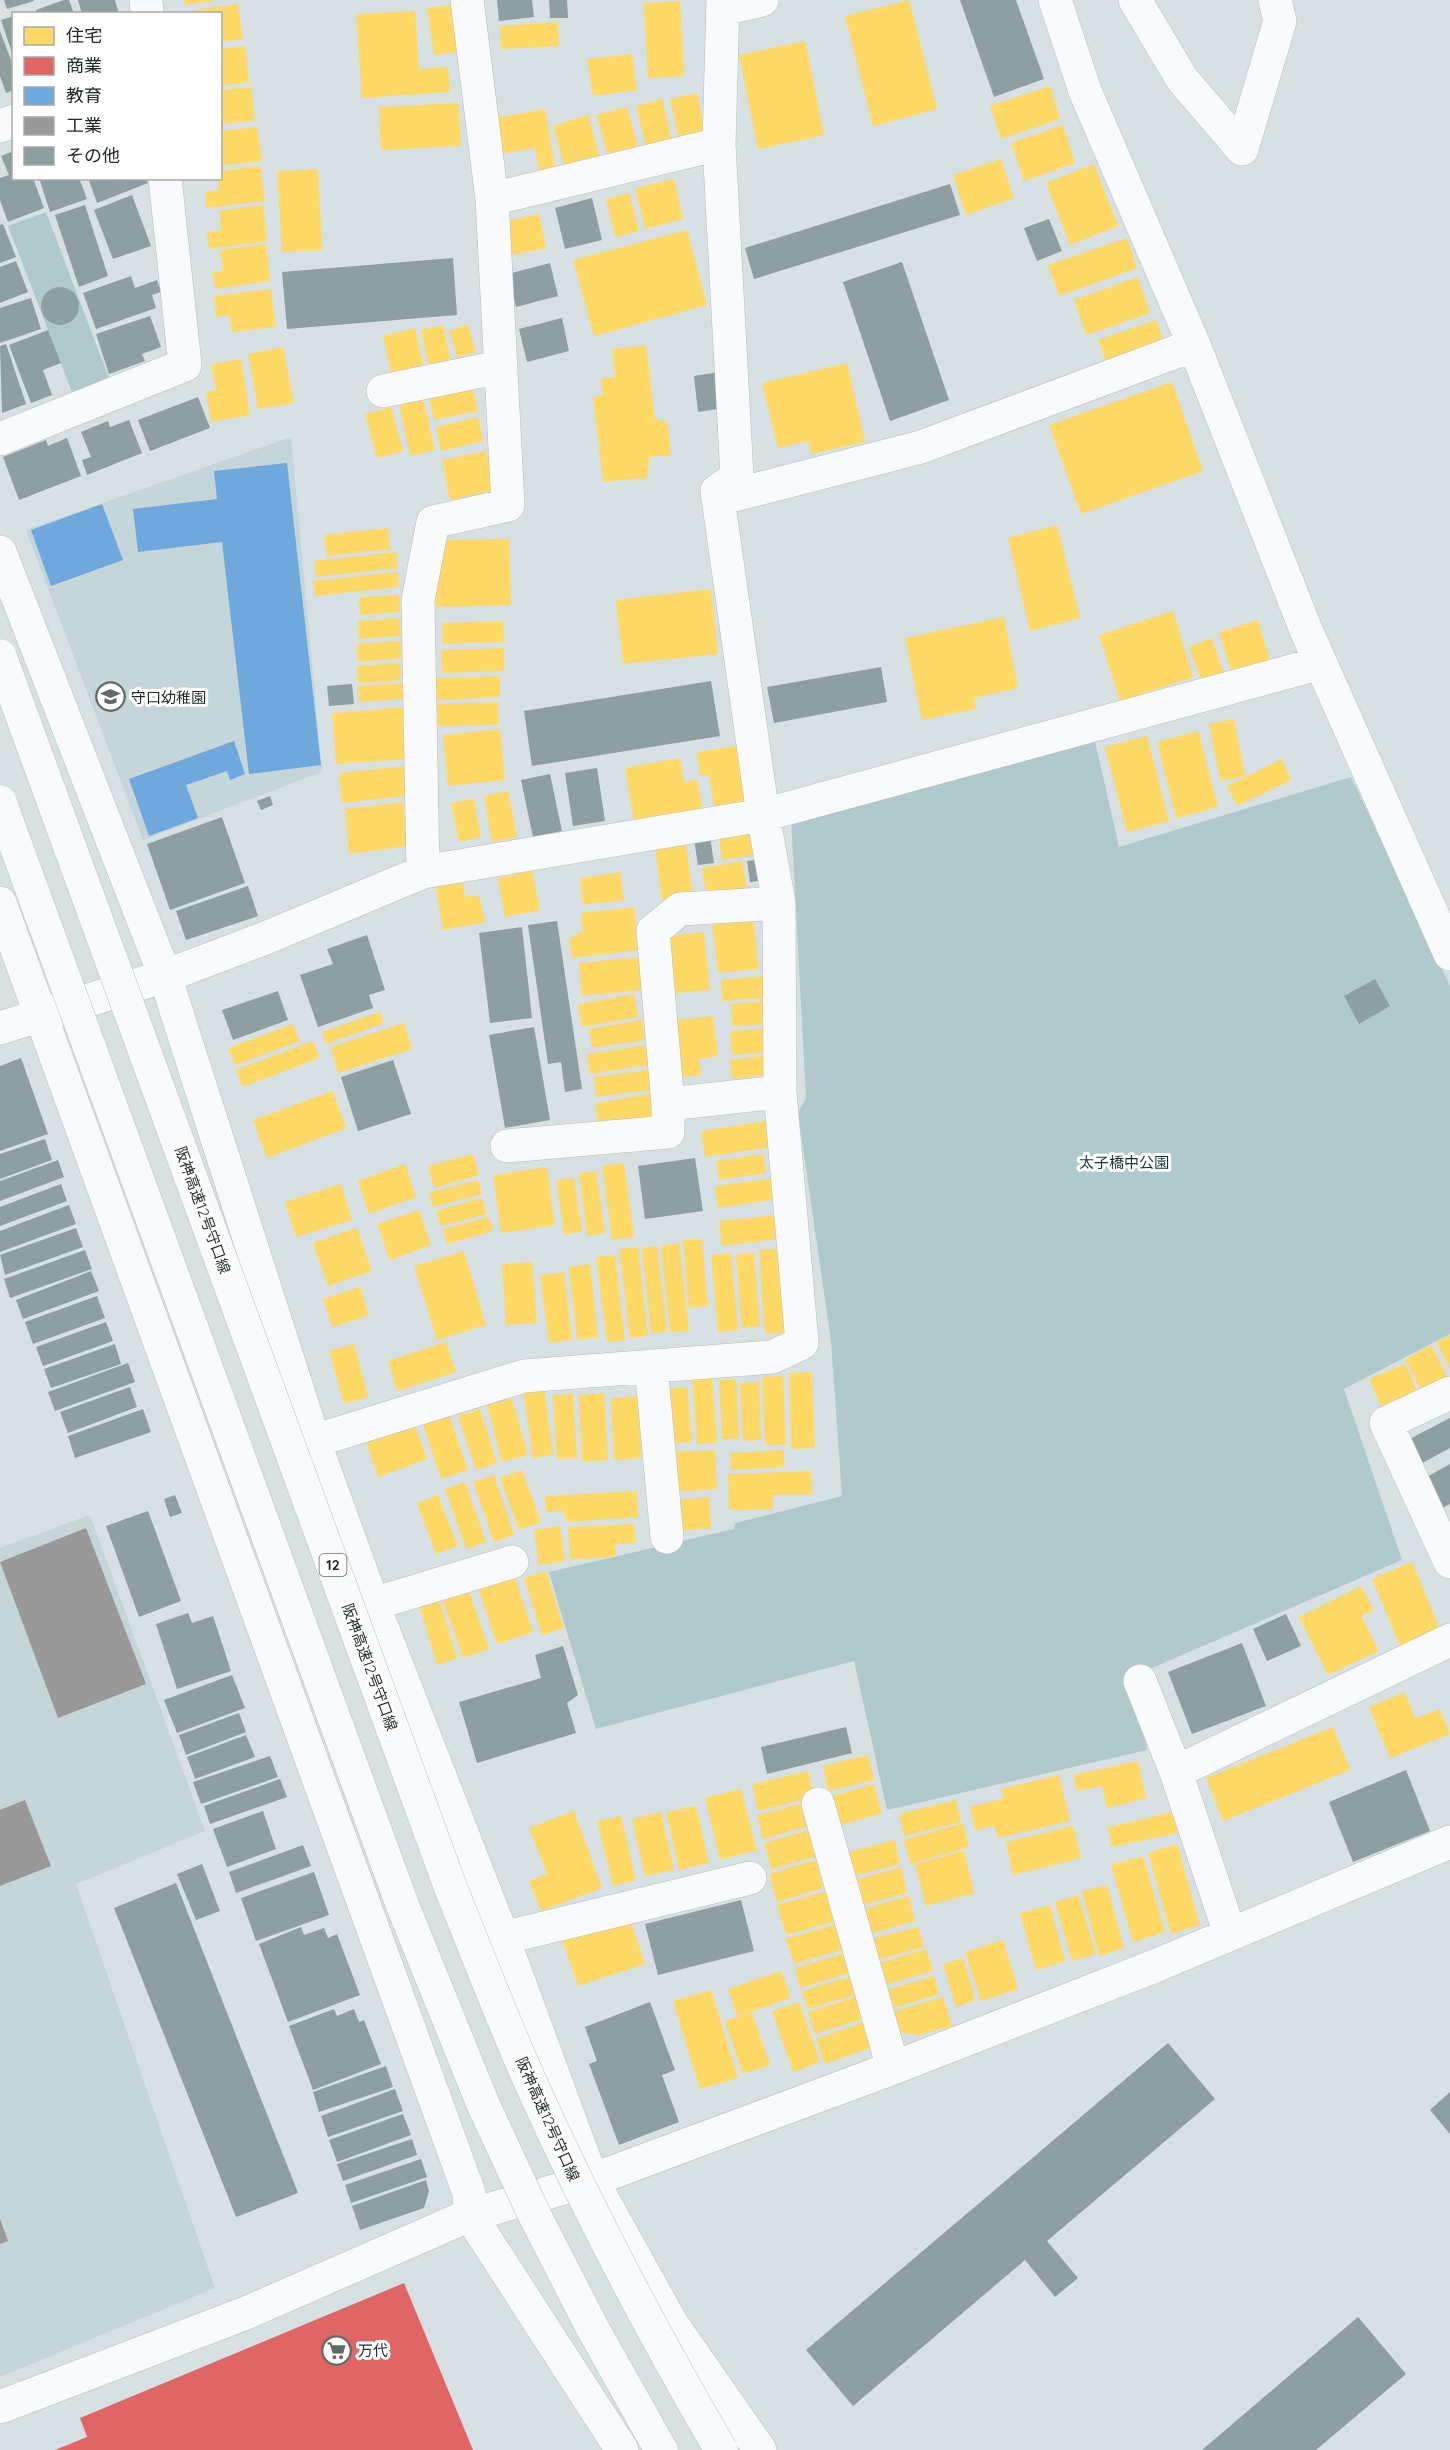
<svg xmlns="http://www.w3.org/2000/svg" width="1450" height="2450" font-family="Quicksand,'Noto Sans JP',sans-serif">
  <rect width="100%" height="100%" fill="#d7e0e2"/>
  <!-- built -->
  <path fill="#c4d6d9" d="M291,437L322,772L143,840L26,530Z
    M90,1515L205,1831L76,1884L215,2288L0,2377V1548Z"/>
  <!-- green -->
  <path fill="#b0c9cd" d="M46,212L109,378L72,392L8,226Z
    M1095,741L1119,847L1351,777L1450,986V1334L1344,1389L1402,1560L1131,1677L1147,1750L887,1810L854,1661L596,1729L549,1572L734,1529L735,1523L842,1496L831,1341L798,1113L806,1098L791,818Z"/>
  <!-- homes -->
  <path fill="#ffd966" d="M184,0H213V1L185,5Z
    M909,0L937,109L873,126L845,16Z
    M680,1L684,76L648,78L644,3Z
    M238,4L243,39L220,42V14H193V10Z
    M455,4L462,51L434,55L427,8Z
    M415,11L419,69L448,67L450,92L362,98L356,14Z
    M558,22L559,46L501,49L500,26Z
    M805,41L824,135L758,149L739,55Z
    M245,46L249,82L220,86V49Z
    M632,54L637,90L593,96L587,59Z
    M1050,86L1060,119L1001,139L990,106Z
    M251,87L255,121L220,124V90Z
    M697,93L705,135L679,140L670,99Z
    M662,99L672,140L646,147L636,106Z
    M458,103L461,146L381,150L379,107Z
    M627,107L639,150L609,159L596,115Z
    M545,109L555,167L539,170L535,148L501,154L495,118Z
    M588,115L600,158L565,168L553,126Z
    M1063,125L1075,163L1024,181L1011,143Z
    M257,127L262,161L220,166V131Z
    M1001,159L1014,198L966,215L953,175Z
    M1094,164L1118,226L1070,245L1046,183Z
    M260,166L265,201L206,208L205,192L219,190L218,178H220V171Z
    M318,169L322,250L282,252L277,171Z
    M674,179L683,219L645,229L635,188Z
    M629,193L639,231L615,237L606,199Z
    M263,205L267,241L209,249L207,232L221,231L219,211Z
    M539,214L546,248L512,255L505,221Z
    M687,230L707,305L594,336L573,260Z
    M1127,238L1137,268L1059,296L1048,265Z
    M266,244L270,281L215,289L212,272L223,271L220,250Z
    M1138,277L1150,313L1086,335L1074,300Z
    M271,289L276,327L232,332L229,315L216,317L214,296Z
    M1156,320L1165,344L1107,365L1098,340Z
    M443,325L450,359L428,364L421,330Z
    M468,325L476,352L457,357L449,331Z
    M415,328L423,365L391,372L383,336Z
    M646,345L655,419L667,422L671,455L649,457L647,478L603,482L593,397L603,395L601,378L615,377L612,349Z
    M283,347L294,403L258,409L248,354Z
    M241,359L250,415L211,422L206,392L216,390L211,364Z
    M847,363L865,442L811,454L808,441L778,448L762,383Z
    M1172,382L1203,471L1081,514L1049,425Z
    M472,386L478,411L434,420L428,395Z
    M423,398L435,450L410,456L399,404Z
    M391,407L403,451L377,458L365,414Z
    M478,417L483,441L441,451L436,427Z
    M486,451L494,490L450,500L442,460Z
    M1057,525L1080,618L1030,631L1008,538Z
    M388,528L390,549L327,556L324,535Z
    M509,539L511,605L436,607L435,540Z
    M396,552L398,568L316,577L314,561Z
    M398,572L399,587L315,596L313,581Z
    M711,589L718,654L623,664L616,600Z
    M399,595L400,612L360,615L359,597Z
    M1173,611L1193,677L1120,701L1099,635Z
    M1004,617L1018,688L974,698L976,709L922,720L905,638Z
    M399,618L401,636L359,639L358,621Z
    M1258,620L1271,664L1232,676L1219,632Z
    M503,621L504,642L443,644L442,623Z
    M1212,638L1224,674L1202,682L1189,647Z
    M400,641L402,658L358,662L357,644Z
    M504,648V671L442,673L441,650Z
    M400,663L401,680L358,683L357,666Z
    M500,676V697L436,700V678Z
    M402,683L403,699L359,702L358,686Z
    M498,702L499,725L438,726L437,704Z
    M405,707L409,759L336,764L332,713Z
    M1234,719L1245,776L1220,781L1209,724Z
    M500,729L505,780L448,786L443,735Z
    M1198,731L1218,807L1176,818L1157,742Z
    M1147,736L1169,821L1127,832L1105,747Z
    M742,745L750,802L714,807L709,775L700,776L697,752Z
    M680,758L684,782L697,780L702,809L634,821L625,768Z
    M1282,759L1291,780L1237,806L1227,786Z
    M404,766L407,796L342,803L339,773Z
    M508,791L517,837L492,842L484,796Z
    M474,799L481,837L459,842L451,803Z
    M403,802L408,846L349,854L345,809Z
    M758,831L761,854L722,860L719,836Z
    M686,843L693,897L662,901L655,847Z
    M742,861L747,888L706,894L702,868Z
    M532,871L540,910L505,917L498,878Z
    M620,872L624,900L583,905L580,878Z
    M462,877L465,897L479,895L485,922L443,930L435,882Z
    M634,907L640,950L572,958L569,939L583,931L581,913Z
    M753,917L759,969L718,973L712,922Z
    M704,932L710,990L675,993L669,936Z
    M640,957L642,990L582,996L579,963Z
    M764,976L765,998L722,1001L721,980Z
    M634,994L638,1017L582,1027L578,1004Z
    M766,1001L767,1024L732,1026L731,1004Z
    M380,1012L384,1023L326,1044L322,1032Z
    M713,1016L718,1056L699,1059L701,1075L683,1077L676,1020Z
    M642,1020L645,1040L592,1048L589,1029Z
    M404,1023L412,1049L338,1073L331,1047Z
    M293,1024L300,1041L235,1065L228,1048Z
    M769,1028L771,1052L732,1055L730,1031Z
    M313,1041L319,1058L242,1087L236,1070Z
    M645,1045L648,1065L590,1074L587,1054Z
    M769,1055L772,1074L732,1079L730,1060Z
    M649,1070L651,1090L596,1097L594,1077Z
    M333,1091L346,1128L267,1158L253,1120Z
    M650,1094L654,1119L598,1127L595,1103Z
    M766,1121L770,1147L705,1157L701,1131Z
    M473,1154L479,1175L434,1188L428,1166Z
    M763,1154L766,1173L719,1180L716,1161Z
    M624,1163L634,1237L612,1240L602,1166Z
    M405,1164L416,1197L369,1214L358,1181Z
    M547,1167L555,1225L501,1233L493,1175Z
    M596,1171L605,1233L587,1236L579,1173Z
    M574,1178L582,1232L564,1234L556,1180Z
    M775,1178L777,1199L718,1208L715,1186Z
    M478,1180L482,1194L433,1207L429,1193Z
    M341,1184L352,1220L296,1237L285,1202Z
    M482,1198L487,1214L440,1226L436,1211Z
    M419,1210L431,1245L390,1260L377,1224Z
    M775,1215L777,1239L722,1246L719,1221Z
    M489,1217L493,1231L447,1244L443,1229Z
    M357,1228L372,1271L328,1286L313,1243Z
    M702,1239L708,1306L689,1308L683,1240Z
    M679,1243L689,1331L670,1332L661,1246Z
    M657,1246L667,1332L651,1333L642,1248Z
    M638,1247L648,1336L630,1338L619,1249Z
    M788,1248L794,1332L765,1334L759,1250Z
    M464,1251L486,1325L437,1340L414,1266Z
    M731,1253L738,1330L718,1332L711,1255Z
    M754,1253L760,1326L742,1328L736,1254Z
    M615,1255L625,1340L607,1342L596,1257Z
    M532,1262L537,1323L506,1325L502,1264Z
    M590,1264L598,1337L577,1340L569,1267Z
    M564,1272L572,1340L549,1343L540,1275Z
    M360,1287L369,1315L332,1327L323,1299Z
    M1450,1335V1369L1436,1342Z
    M446,1342L456,1372L397,1391L388,1361Z
    M354,1344L368,1397L344,1404L329,1351Z
    M1431,1345L1450,1382L1425,1398L1405,1359Z
    M1405,1364L1417,1390L1381,1406L1369,1379Z
    M812,1372L815,1448L791,1449L789,1373Z
    M712,1376L717,1443L697,1444L692,1377Z
    M783,1376L786,1445H765L762,1377Z
    M719,1380H736L739,1438L722,1440Z
    M759,1382L761,1440L743,1441L740,1383Z
    M544,1386L553,1455L533,1458L523,1389Z
    M687,1387L692,1442L666,1444L662,1389Z
    M604,1393L608,1460L582,1462L579,1395Z
    M573,1394L577,1458L557,1459L553,1395Z
    M638,1396L641,1458L614,1460L611,1398Z
    M512,1399L528,1455L502,1462L487,1405Z
    M480,1409L497,1463L476,1470L458,1416Z
    M448,1412L468,1470L441,1479L422,1421Z
    M414,1423L427,1459L378,1477L366,1441Z
    M715,1450L717,1489L674,1492L671,1452Z
    M784,1450V1467L731,1470L730,1453Z
    M522,1470L541,1522L519,1530L500,1478Z
    M811,1471L812,1494L773,1495V1509L729,1510L728,1474Z
    M494,1475L514,1535L494,1542L473,1482Z
    M465,1482L486,1542L466,1549L445,1489Z
    M637,1491L638,1517L567,1522L563,1511L546,1512L545,1496Z
    M438,1495L458,1546L436,1554L417,1503Z
    M709,1497L711,1528L676,1531L673,1500Z
    M634,1524L636,1543L615,1544L616,1557L570,1559L568,1527Z
    M560,1526L565,1561L539,1565L534,1530Z
    M1412,1562L1443,1636L1403,1653L1372,1579Z
    M546,1571L564,1628L542,1635L524,1578Z
    M514,1575L533,1632L497,1644L478,1588Z
    M1361,1586L1374,1610L1361,1616L1379,1651L1328,1675L1299,1617Z
    M468,1588L489,1649L463,1658L442,1597Z
    M439,1599L457,1658L437,1665L419,1605Z
    M1405,1692L1415,1718L1440,1709L1450,1734L1390,1758L1369,1707Z
    M1333,1727L1350,1770L1223,1821L1206,1778Z
    M868,1755L874,1780L828,1791L823,1766Z
    M1138,1761L1146,1798L1107,1808L1102,1786L1077,1791L1073,1775Z
    M808,1771L814,1797L758,1811L752,1784Z
    M1059,1775L1070,1821L998,1838L994,1826L975,1830L970,1807L1004,1798L1001,1789Z
    M874,1784L882,1813L837,1826L829,1797Z
    M741,1789L757,1850L720,1860L705,1798Z
    M956,1800L961,1822L904,1836L899,1814Z
    M804,1803L810,1826L763,1839L757,1815Z
    M696,1806L709,1863L679,1870L666,1812Z
    M574,1811L602,1888L541,1911L529,1881L547,1874L529,1828Z
    M661,1812L674,1870L645,1876L632,1819Z
    M1173,1812L1177,1833L1112,1847L1108,1827Z
    M621,1816L636,1880L613,1886L597,1821Z
    M963,1823L969,1847L910,1864L904,1840Z
    M1073,1826L1081,1858L1013,1875L1006,1842Z
    M810,1830L817,1856L771,1869L764,1843Z
    M895,1840L900,1864L849,1877L844,1853Z
    M1177,1844L1200,1925L1171,1934L1148,1853Z
    M964,1851L974,1893L926,1906L915,1864Z
    M1143,1856L1165,1932L1133,1942L1111,1865Z
    M816,1860L823,1888L777,1902L769,1874Z
    M901,1867L907,1893L855,1907L848,1882Z
    M1107,1885L1124,1948L1099,1956L1082,1891Z
    M827,1891L835,1921L786,1935L777,1905Z
    M1078,1895L1096,1954L1072,1961L1055,1902Z
    M909,1896L915,1921L863,1936L857,1911Z
    M1050,1905L1065,1961L1036,1970L1020,1913Z
    M629,1916L645,1964L578,1986L562,1940Z
    M836,1924L844,1949L794,1964L786,1939Z
    M918,1927L924,1947L869,1962L863,1941Z
    M1003,1940L1018,1989L981,2001L965,1952Z
    M926,1949L933,1971L875,1988L870,1966Z
    M845,1953L851,1972L800,1988L795,1968Z
    M963,1958L975,2000L956,2007L943,1964Z
    M781,1971L791,1998L737,2016L728,1989Z
    M852,1976L858,1994L807,2009L802,1991Z
    M934,1976L939,1994L880,2012L874,1994Z
    M711,1990L738,2078L700,2089L673,2001Z
    M859,1996L865,2018L815,2034L808,2012Z
    M943,1997L952,2026L918,2035L896,2032L882,2015Z
    M799,2002L820,2062L793,2072L772,2011Z
    M752,2012L770,2065L743,2074L725,2021Z
    M867,2021L876,2046L825,2064L816,2039Z"/>
  <!-- shops -->
  <path fill="#e06666" d="M404,2283L473,2450H55L87,2437L80,2418Z"/>
  <!-- schools -->
  <path fill="#6fa8dc" d="M287,463L321,765L249,774L222,542L138,552L133,509L217,499L214,471Z
    M102,504L123,560L51,586L31,530Z
    M234,741L245,774L230,780L227,771L186,785L198,818L149,836L129,779Z"/>
  <!-- industry -->
  <path fill="#999" d="M86,1528L146,1684L58,1718L0,1562Z
    M25,1800L51,1866L0,1886V1810Z
    M0,2219L8,2241L0,2244Z"/>
  <!-- building -->
  <path fill="#8e9fa1" d="M4,0H34V1L7,9Z
    M64,0H69L74,14H37L36,10Z
    M78,0H115L119,14H82Z
    M497,0H532L534,17L499,21Z
    M549,0H567L568,18H550Z
    M960,0H1016L1044,79L994,97Z
    M14,16V56H13L1,20Z
    M0,31L14,68V90L6,93L0,76Z
    M14,151V178H33L44,208L8,222L0,200V178L9,175L1,156Z
    M39,178H79L87,199L50,212Z
    M88,178H146L148,183L97,203Z
    M950,184L960,215L754,279L745,248Z
    M132,195L151,246L113,259L94,210Z
    M592,198L602,240L565,249L555,208Z
    M85,205L108,276L79,287L55,215Z
    M1049,219L1062,251L1037,261L1024,228Z
    M3,224L16,257L0,263V225Z
    M453,258L457,315L287,329L282,272Z
    M16,261L28,292L0,303V267Z
    M902,262L949,400L890,421L843,282Z
    M550,263L558,296L516,307L508,274Z
    M131,276L135,288L157,280L161,292L152,295L156,308L96,329L83,293Z
    M41 306a19 19 0 1 1 38 0a19 19 0 1 1-38 0Z
    M31,298L41,329L0,343V308Z
    M150,316L161,347L142,354L145,361L109,374L96,334Z
    M562,318L569,351L527,362L519,329Z
    M48,330L61,363L43,370L52,395L31,403L9,345Z
    M6,344L26,404L2,413L0,346Z
    M719,372L724,408L698,412L694,376Z
    M198,397L210,428L150,451L138,420Z
    M129,420L142,453L87,475L82,460L91,457L81,432L108,421L110,427Z
    M67,438L81,476L19,500L3,457L46,440L48,446Z
    M881,667L887,702L774,723L767,687Z
    M711,681L720,736L532,766L524,711Z
    M352,684L354,704L329,706L327,686Z
    M597,768L605,821L573,826L565,773Z
    M550,774L562,831L533,837L521,780Z
    M270,796L273,805L261,810L257,801Z
    M222,817L245,883L170,910L147,844Z
    M710,837L714,863L698,865L694,839Z
    M764,859L768,880L750,882L747,861Z
    M248,886L258,916L186,940L176,911Z
    M557,921L582,1089L565,1092L561,1062L548,1064L528,925Z
    M522,927L532,1018L490,1023L479,933Z
    M367,935L385,990L369,995L373,1008L318,1027L300,975L333,964L327,949Z
    M1375,979L1390,1006L1359,1024L1344,996Z
    M278,991L288,1020L233,1040L222,1010Z
    M534,1027L550,1120L505,1128L489,1035Z
    M21,1058L48,1134L0,1151V1066Z
    M393,1060L411,1114L358,1131L341,1077Z
    M45,1139L52,1160L0,1179V1154Z
    M695,1158L703,1211L645,1219L638,1166Z
    M58,1160L64,1177L0,1201V1181Z
    M61,1184L67,1201L0,1226V1207Z
    M69,1205L76,1224L0,1252V1231Z
    M76,1228L83,1247L5,1275L0,1255Z
    M85,1250L92,1269L10,1298L4,1279Z
    M91,1271L99,1291L23,1319L16,1300Z
    M97,1296L105,1318L33,1344L25,1322Z
    M106,1322L113,1341L43,1366L36,1347Z
    M115,1344L121,1364L51,1388L44,1369Z
    M128,1363L135,1382L55,1411L48,1392Z
    M130,1387L137,1407L68,1433L60,1412Z
    M143,1409L151,1432L75,1458L68,1436Z
    M1450,1418V1448L1415,1467L1402,1443Z
    M1450,1464V1504L1441,1509L1425,1478Z
    M175,1495L182,1513L170,1517L164,1499Z
    M148,1511L181,1601L139,1617L106,1526Z
    M188,1613L192,1623L213,1616L231,1671L177,1689L156,1624Z
    M1286,1614L1301,1646L1267,1661L1253,1629Z
    M1242,1643L1266,1706L1192,1734L1168,1672Z
    M563,1646L578,1695L567,1703L576,1733L477,1763L459,1702L541,1678L535,1655Z
    M232,1675L245,1708L177,1733L164,1700Z
    M239,1713L246,1732L186,1755L179,1735Z
    M846,1727L852,1753L767,1774L761,1747Z
    M246,1735L255,1757L195,1779L187,1757Z
    M270,1756L278,1777L201,1804L193,1782Z
    M1406,1770L1430,1831L1353,1862L1329,1802Z
    M280,1779L287,1797L210,1824L204,1806Z
    M263,1811L276,1849L227,1867L213,1829Z
    M303,1845L311,1866L236,1893L229,1872Z
    M202,1864L220,1911L196,1920L177,1874Z
    M314,1872L329,1915L256,1941L241,1898Z
    M176,1883L298,2193L236,2217L114,1908Z
    M741,1900L754,1951L658,1975L645,1924Z
    M301,1927L304,1935L324,1928L328,1938L337,1934L360,1995L288,2022L259,1944Z
    M650,2002L675,2070L662,2075L679,2122L619,2145L589,2064L597,2061L585,2027Z
    M334,2009L337,2016L354,2009L359,2022L364,2020L381,2064L313,2090L289,2026Z
    M1168,2043L1215,2099L1047,2241L1078,2278L1055,2297L1025,2260L853,2406L806,2350Z
    M386,2066L393,2087L319,2112L313,2092Z
    M395,2089L403,2111L328,2137L321,2116Z
    M1450,2092V2134L1430,2110Z
    M403,2114L411,2135L337,2162L329,2140Z
    M412,2139L417,2155L343,2181L337,2164Z
    M421,2159L427,2177L351,2203L345,2185Z
    M426,2180L429,2191L424,2208L360,2230L352,2206Z
    M1358,2317L1406,2374L1316,2450H1202Z"/>
  <g fill="none" stroke-linecap="round" stroke-linejoin="round">
    <defs>
      <path id="minor" d="M146,0L147,14
        M1055,0L1085,91L1194,345L1306,630L1450,954
        M1135,0L1182,79L1242,149
        M723,9L762,0
        M0,126L14,121
        M1242,149L1280,21L1275,0
        M492,199L719,144
        M383,391L500,367
        M0,439L185,365L165,178
        M719,499L921,447L1194,345
        M0,552L165,976L314,1441L373,1604L503,1938L592,2180L672,2324L760,2450
        M423,872L418,600L433,522L508,505L492,199L467,0
        M0,903L469,2193L470,2215L622,2450
        M0,1028L165,976L263,939L423,872L763,815L1321,663
        M668,1104L780,1092
        M507,1146L668,1132V1104L653,931L680,909L779,903
        M651,1366L667,1537
        M1450,1393L1386,1423L1450,1562
        M314,1441L524,1376L772,1357L802,1343L780,1092L779,903L763,815L717,491L737,477L719,144L723,0
        M373,1604L512,1562
        M1140,1681L1176,1772L1230,1934
        M1176,1772L1450,1640
        M818,1804L893,2068
        M503,1938L750,1878
        M0,2407L246,2313L470,2215L592,2180L893,2068L1155,1966L1450,1842"/>
    </defs>
    <!-- minor casing -->
    <use href="#minor" stroke="#b7bebf" stroke-width="34"/>
    <!-- minor -->
    <use href="#minor" stroke="#f9fafb" stroke-width="33"/>
    <defs>
      <path id="highway-bridge" d="M0,656L450,1886C476,1951 501,2016 529,2079C586,2207 651,2330 721,2450
        M0,802L402,1904L483,2104L533,2212L593,2329L661,2450"/>
    </defs>
    <!-- highway-bridge casing -->
    <use href="#highway-bridge" stroke="#b7bebf" stroke-width="34" stroke-linecap="butt"/>
    <!-- highway-bridge -->
    <use href="#highway-bridge" stroke="#f9fafb" stroke-width="33"/>
  </g>
  <!-- icons -->
  <defs>
    <symbol id="school-ring" viewBox="-11 -11 22 22"><circle r="9.5" fill="#fff" stroke="#62696a" stroke-width="1.5"/><path d="M0-5L7-2L0 1L-7-2ZM-4 1L0 2.5L4 1V4Q0 6-4 4Z" fill="#62696a"/></symbol>
    <symbol id="supermarket-ring" viewBox="-11 -11 22 22"><circle r="9.5" fill="#fff" stroke="#62696a" stroke-width="1.5"/><path d="M-6-5.5h2.5l.6 2H6L4.5 2H-2.5L-4.4-4H-6ZM-1.5 3.2a1.3 1.3 0 1 0 .1 0ZM3 3.2a1.3 1.3 0 1 0 .1 0Z" fill="#62696a"/></symbol>
  </defs>
  <g fill-rule="evenodd">
    <use href="#school-ring" x="94" y="680" width="33" height="33"/>
    <use href="#supermarket-ring" x="320" y="2334" width="33" height="33"/>
  </g>
  <g text-anchor="middle" dominant-baseline="central" stroke-width="6" stroke-linejoin="round" paint-order="stroke">
    <!-- shield labels -->
    <rect fill="#fff" stroke="#65696a" stroke-width="1.5" x="319.5" y="1554" width="27" height="22" rx="4.5"/>
    <g font-size="14" font-weight="bold" fill="#23292a">
      <text x="333" y="1565">12</text>
    </g>
    <!-- poi labels -->
    <g font-size="15" fill="#23292a" stroke="#fff" text-anchor="start">
      <text x="131" y="697">守口幼稚園</text>
      <text x="358" y="2350">万代</text>
    </g>
    <!-- park labels -->
    <g font-size="15" fill="#123439" stroke="#fff">
      <text x="1124" y="1162">太子橋中公園</text>
    </g>
    <!-- street labels -->
    <g font-size="15" fill="#23292a" stroke="#fff">
      <text transform="translate(203 1210) rotate(70)">阪神高速12号守口線</text>
      <text transform="translate(370 1667) rotate(70)">阪神高速12号守口線</text>
      <text transform="translate(548 2119) rotate(66)">阪神高速12号守口線</text>
    </g>
  </g>
  <!-- legend -->
  <rect x="12" y="12" width="210" height="168" fill="#ffffff" stroke="#a7a9aa" stroke-width="1.5"/>
  <rect x="24" y="27" width="30" height="18" fill="#ffd966" stroke="#a7a9aa" stroke-width="1.5"/>
  <text x="66" y="42" font-size="18" fill="#23292a">住宅</text>
  <rect x="24" y="57" width="30" height="18" fill="#e06666" stroke="#a7a9aa" stroke-width="1.5"/>
  <text x="66" y="72" font-size="18" fill="#23292a">商業</text>
  <rect x="24" y="87" width="30" height="18" fill="#6fa8dc" stroke="#a7a9aa" stroke-width="1.5"/>
  <text x="66" y="102" font-size="18" fill="#23292a">教育</text>
  <rect x="24" y="117" width="30" height="18" fill="#999999" stroke="#a7a9aa" stroke-width="1.5"/>
  <text x="66" y="132" font-size="18" fill="#23292a">工業</text>
  <rect x="24" y="147" width="30" height="18" fill="#8e9fa1" stroke="#a7a9aa" stroke-width="1.5"/>
  <text x="66" y="162" font-size="18" fill="#23292a">その他</text>
</svg>
